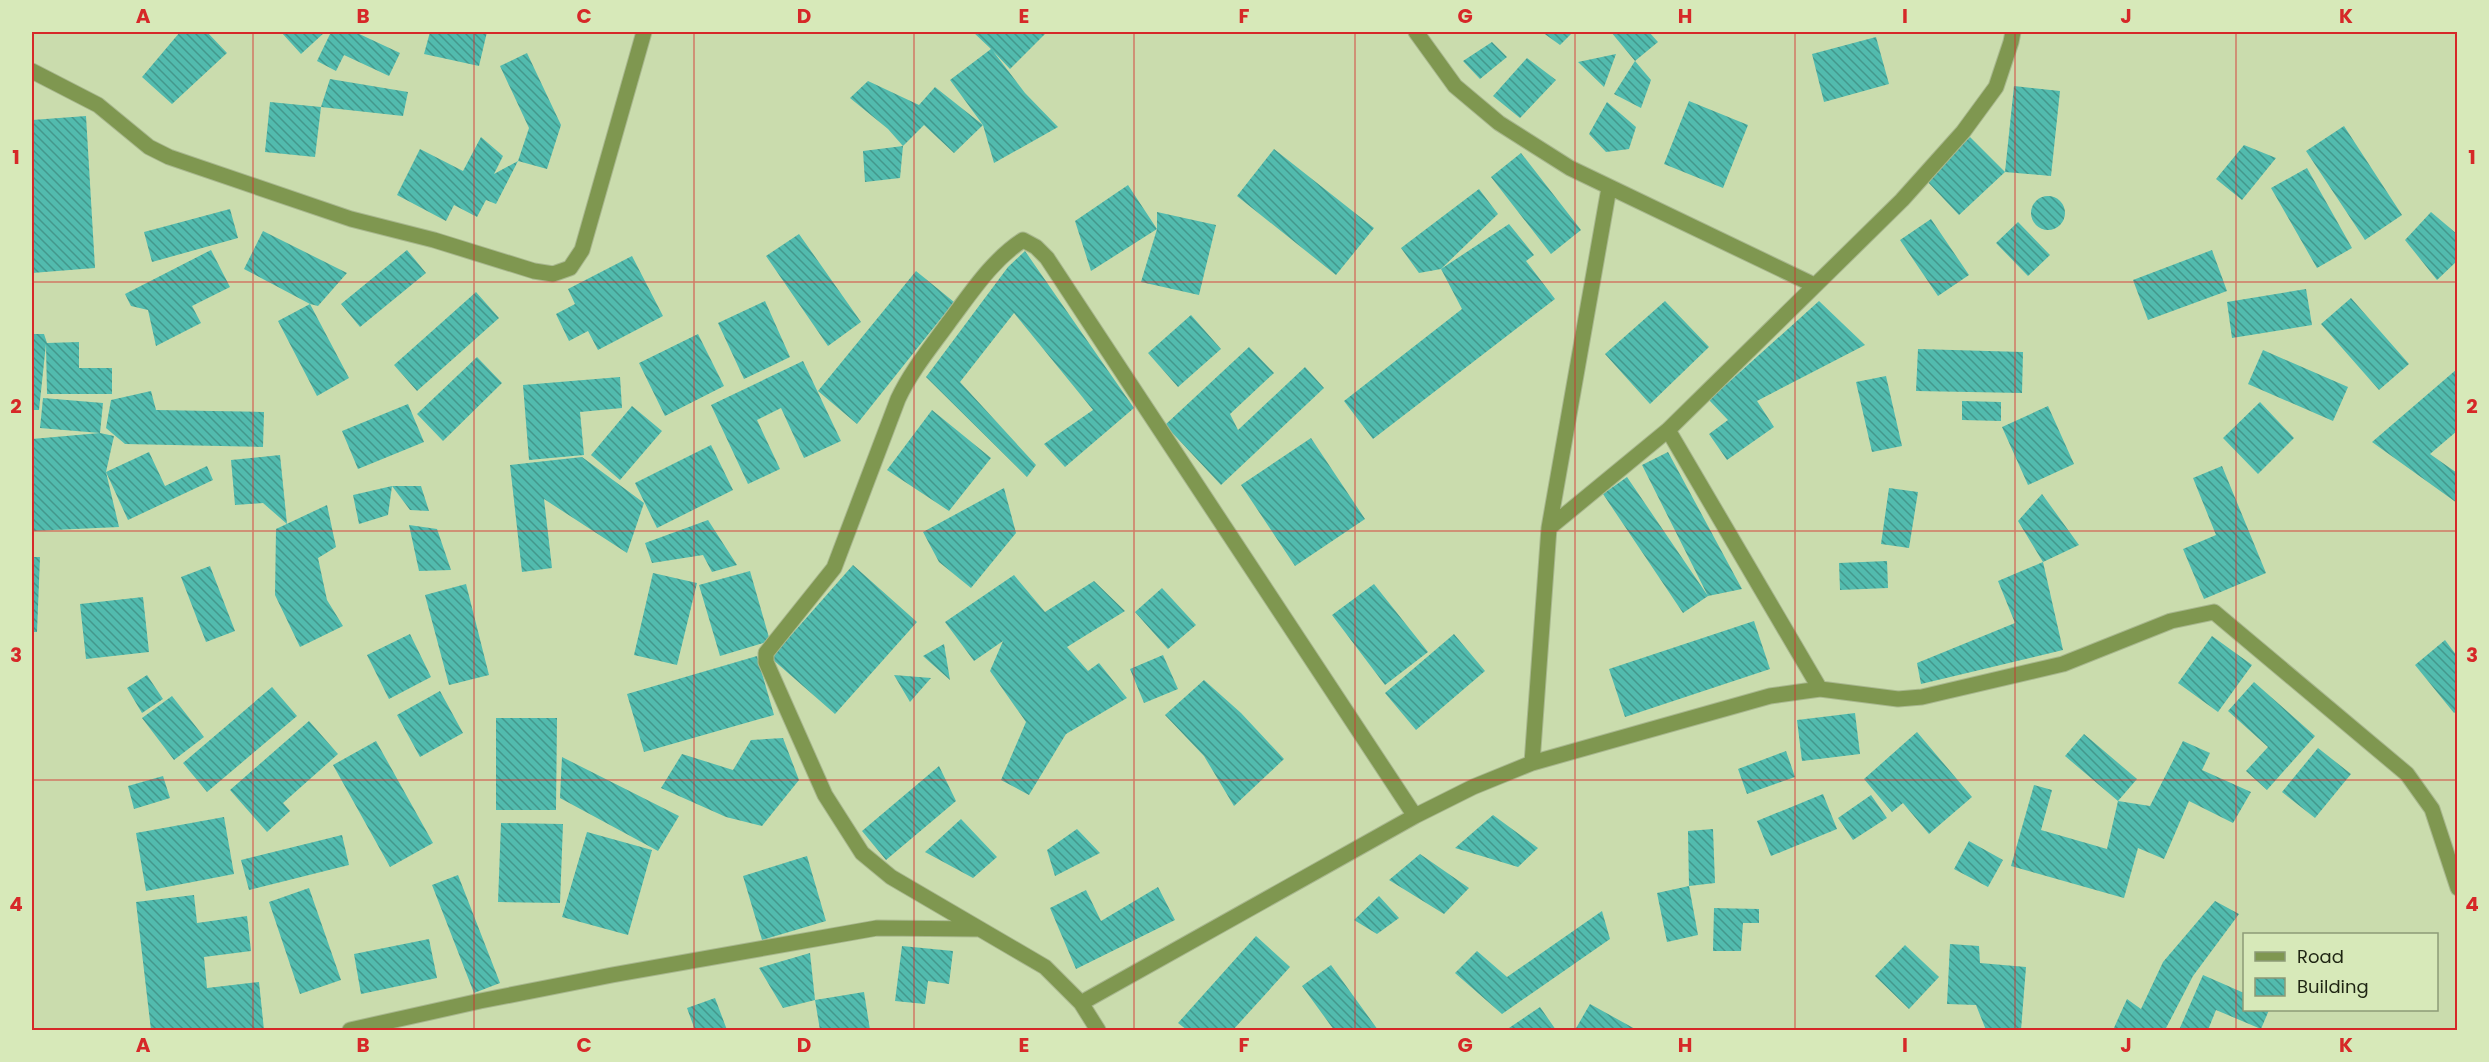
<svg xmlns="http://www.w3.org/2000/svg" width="2489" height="1062" font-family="Poppins,sans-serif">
  <defs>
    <pattern id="building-back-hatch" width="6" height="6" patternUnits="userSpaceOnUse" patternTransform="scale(1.5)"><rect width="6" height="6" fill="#52bbae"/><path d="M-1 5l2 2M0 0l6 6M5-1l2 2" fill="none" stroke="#43988c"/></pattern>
  </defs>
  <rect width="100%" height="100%" fill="#cadcad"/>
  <!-- building -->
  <path fill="url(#building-back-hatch)" d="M180,32H207L227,53L172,104L142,77Z
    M281,32H325L301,54Z
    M331,32H355L400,53L389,76L344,55L336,71L317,61Z
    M430,32H487L479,66L424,54Z
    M973,32H1047L1010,69L993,51L1025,93L1058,127L994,163L983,125L950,80L991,49Z
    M1542,32H1573L1560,45Z
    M1611,32H1649L1658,42L1635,61Z
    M1876,37L1889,84L1824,102L1812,54Z
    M1492,42L1507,57L1480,79L1463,61Z
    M527,53L561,125L547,169L518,161L529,128L500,66Z
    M1616,54L1604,87L1578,62Z
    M1527,58L1556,80L1520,118L1493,96Z
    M1635,61L1651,80L1641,108L1614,94Z
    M330,79L408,92L403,116L321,107Z
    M868,81L919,105L935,87L983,125L954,153L924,125L903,146L888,129L850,98Z
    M2014,86L2060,91L2051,176L2005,172Z
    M1689,101L1748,125L1723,188L1664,164Z
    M270,102L321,107L315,157L265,152Z
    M1607,102L1636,127L1629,149L1606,152L1589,134Z
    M86,116L95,268L32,273V120Z
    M2344,126L2402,215L2365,240L2306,151Z
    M481,137L503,156L494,174L518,161L496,204L486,200L477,217L454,205L446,221L397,195L420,149L463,171Z
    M1970,137L2005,172L1959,215L1926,180Z
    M2244,145L2276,158L2242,200L2216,179Z
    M903,146L900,178L865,182L863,151Z
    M1274,149L1374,228L1336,275L1237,196Z
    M1521,153L1581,230L1551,254L1491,177Z
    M2307,168L2352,248L2317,268L2271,188Z
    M1128,185L1157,229L1091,271L1075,221Z
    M1479,189L1498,214L1441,269L1419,273L1401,248Z
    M2031 213a17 17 0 1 1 34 0a17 17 0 1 1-34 0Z
    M230,209L238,238L152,262L144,232Z
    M1157,212L1216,225L1199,295L1141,282L1157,229Z
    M2431,212L2457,234V261L2437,280L2405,240Z
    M1931,219L1969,275L1938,296L1900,240Z
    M2018,222L2050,255L2028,276L1996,243Z
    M1509,224L1534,255L1526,261L1555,299L1373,439L1344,401L1462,309L1441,269Z
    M263,231L347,273L318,306L310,304L244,269Z
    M799,234L861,322L828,346L766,256Z
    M211,250L230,287L192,306L201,323L156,346L148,310L131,306L125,294Z
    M407,250L426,273L360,327L341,304Z
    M2212,250L2227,291L2148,320L2133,280Z
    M1025,251L1134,408L1065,467L1044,444L1093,410L1014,313L960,382L1036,465L1027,477L926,377L1008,267Z
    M632,256L663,316L598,350L588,331L569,341L556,314L575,304L568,289Z
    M916,271L954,302L857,424L818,391Z
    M2306,289L2312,325L2232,338L2227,302Z
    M476,292L499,318L417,391L394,365Z
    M2351,298L2409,364L2379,390L2321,324Z
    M765,301L790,357L744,379L718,323Z
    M1665,301L1709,347L1650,404L1605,354Z
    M1819,301L1865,345L1757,401L1774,427L1727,460L1709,434L1728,420L1709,400Z
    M310,304L349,378L317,396L278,321Z
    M1191,315L1221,349L1178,387L1148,353Z
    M32,334H44L47,343L79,342V368H112V394H47L46,344L39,410H32Z
    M698,334L724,386L665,416L639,363Z
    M1249,347L1274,373L1230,414L1238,430L1305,367L1324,388L1221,485L1165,425Z
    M1918,349L2023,352L2022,393L1916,391Z
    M2263,350L2348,387L2333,421L2248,384Z
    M477,357L502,383L443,441L417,414Z
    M803,361L841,441L804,458L781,408L757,420L780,469L748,484L711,405Z
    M2457,369V431L2430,454L2457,473V503L2372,442Z
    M1886,376L1902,446L1872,452L1856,382Z
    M620,377L622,408L580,412L584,455L529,460L523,385Z
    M151,391L156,410L264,412L263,447L125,444L106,428L111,400Z
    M43,398L103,403L100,433L40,428Z
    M1962,401L2001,402V421L1962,420Z
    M2260,402L2294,438L2258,474L2223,438Z
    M408,404L424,442L358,469L342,431Z
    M632,406L662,431L620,480L591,455Z
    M2048,406L2074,464L2028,485L2002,427Z
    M932,410L991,458L949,511L887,470Z
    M100,433L114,436L106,472L119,527L32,531V439Z
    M1311,438L1365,519L1295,566L1241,485Z
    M711,445L733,490L657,528L635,483Z
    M149,452L165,486L207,466L213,480L128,520L106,472Z
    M1668,452L1742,589L1708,596L1642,465Z
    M280,455L287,524L263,503L235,505L231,460Z
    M582,457L644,503L627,553L544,499L552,568L522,572L510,465Z
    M2222,466L2266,573L2204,599L2183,549L2216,535L2193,478Z
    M1627,477L1708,596L1683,613L1603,494Z
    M392,486L388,515L359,524L353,495Z
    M392,486H421L429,511L410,510Z
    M1004,488L1016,533L971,588L939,562L923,532Z
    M1889,488L1918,492L1909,548L1881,544Z
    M2042,494L2079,545L2043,562L2018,521Z
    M327,505L336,547L318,558L327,600L343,626L300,647L275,595L276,529Z
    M708,520L737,565L712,572L703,555L652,563L645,543Z
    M409,525L437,529L451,570L419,571Z
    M32,557H40L37,632H32Z
    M1887,561L1888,588L1840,590L1839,563Z
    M2043,562L2063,650L1921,684L1917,663L2015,623L1998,581Z
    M853,565L917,622L835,714L771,658Z
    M210,566L235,631L206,642L181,577Z
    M750,571L770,641L720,656L699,585Z
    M653,573L697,583L677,665L634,655Z
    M1014,575L1045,612L1094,581L1125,611L1067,647L1088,671L1099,663L1127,698L1066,734L1029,795L1001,780L1026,722L990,671L1003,641L974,661L945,622Z
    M466,584L489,675L449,685L425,595Z
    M1374,584L1428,652L1385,685L1332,615Z
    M1162,588L1196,625L1168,649L1135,612Z
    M143,597L149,652L86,659L80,604Z
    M1754,621L1770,669L1625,717L1609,669Z
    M410,634L431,677L389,699L367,655Z
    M1454,634L1485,671L1416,730L1385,693Z
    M2212,636L2252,665L2218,712L2178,683Z
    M2445,640L2457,656V711L2454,713L2415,665Z
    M944,644L950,680L923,656Z
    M1163,655L1178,689L1144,703L1130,669Z
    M757,656L774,715L644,752L627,694Z
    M147,675L163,699L142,713L127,688Z
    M894,675L931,678L910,702Z
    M1204,680L1241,713L1284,759L1234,806L1204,756L1165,715Z
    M2254,682L2315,736L2267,790L2246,771L2268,747L2228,711Z
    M272,687L297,716L207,792L183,763Z
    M440,691L463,733L420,757L397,715Z
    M172,696L204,737L174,760L142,718Z
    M1855,713L1860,754L1802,761L1797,720Z
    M496,718H557L556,810H496Z
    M309,721L338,754L283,803L290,811L267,832L230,790Z
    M1917,732L1972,797L1929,834L1903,803L1892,812L1864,779Z
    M2084,734L2137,779L2118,801L2065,756Z
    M783,738L799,780L762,826L726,817L661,788L682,754L733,770L751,740Z
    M376,741L433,843L390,867L333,765Z
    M2183,741L2210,753L2202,770L2251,792L2233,823L2189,801L2164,859L2138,848L2124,898L2011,866L2034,785L2052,790L2041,830L2107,849L2118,801L2150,806Z
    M2318,748L2351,774L2315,818L2282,792Z
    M1786,751L1795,777L1747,794L1738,769Z
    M562,757L679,816L658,851L560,798Z
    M939,766L956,801L886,860L862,831Z
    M163,776L170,798L134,809L128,786Z
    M1823,794L1837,829L1771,856L1757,821Z
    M1871,795L1887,818L1853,840L1838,818Z
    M1493,815L1538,848L1518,867L1455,848Z
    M224,817L234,874L146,891L136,833Z
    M961,819L997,857L973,878L925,852Z
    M501,823L563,824L560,903L498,902Z
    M1077,829L1100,853L1055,876L1047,850Z
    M1713,829L1715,883L1689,886L1688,831Z
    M587,832L652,850L628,935L562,917Z
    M342,835L349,865L249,890L241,860Z
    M1969,841L2003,860L1988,887L1954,869Z
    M1420,854L1469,888L1444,914L1389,880Z
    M807,856L826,921L762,940L743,876Z
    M458,875L500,983L474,993L432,885Z
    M1689,886L1698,935L1667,942L1657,893Z
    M1158,887L1175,920L1076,969L1050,908L1086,890L1101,921Z
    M309,888L341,980L300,994L269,902Z
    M194,895L197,923L247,916L251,951L204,957L207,988L259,982L264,1030H151L136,902Z
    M1379,896L1399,918L1377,934L1354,920Z
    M2215,901L2239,914L2193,976L2165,1030H2113L2127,999L2141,1009L2163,962Z
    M1714,908L1759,909V923H1743L1741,951H1713Z
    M1602,911L1610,939L1502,1014L1455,973L1477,951L1507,977Z
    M1256,936L1290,967L1233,1030H1187L1178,1023Z
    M429,939L437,978L361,994L354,954Z
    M1950,944L1979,946L1980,963L2026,967L2021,1030H1986L1976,1005L1947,1004Z
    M1905,945L1939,977L1909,1009L1875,976Z
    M902,946L953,951L949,984L928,981L925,1004L895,1001Z
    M810,953L815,1000L783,1008L759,968Z
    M1331,965L1378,1030H1334L1302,986Z
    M2203,975L2244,993V1010H2269L2261,1029L2216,1010L2208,1030H2179Z
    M864,992L870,1030H820L815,1000Z
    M715,998L727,1030H695L687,1008Z
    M1590,1004L1637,1030H1575Z
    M1540,1007L1556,1030H1506Z"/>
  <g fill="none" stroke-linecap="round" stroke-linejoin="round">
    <defs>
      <path id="minor" d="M1416,32L1455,86L1499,123L1570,168L1814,285
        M32,71L98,105L149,147L169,157L351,219L434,240L534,271L553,274L570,268L582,250L644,32
        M1668,430L1820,689
        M1549,528L1668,430L1902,200L1963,132L1996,87L2011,42L2013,32
        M1532,763L1549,528L1609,188
        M1081,1003L1415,816L1473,787L1532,763L1770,696L1820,689L1898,699L1922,697L2063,664L2171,621L2214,612L2407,774L2432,809L2458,888
        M350,1030L480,1001L612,975L877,928L979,929
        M1098,1030L1081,1003L1045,967L891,877L862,853L825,795L766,662V653L834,568L898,399C911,371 931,347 949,322C971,293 992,260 1023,240L1036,247L1047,258L1415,816"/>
    </defs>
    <!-- minor casing -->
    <use href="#minor" stroke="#a8b78e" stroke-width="17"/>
    <!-- minor -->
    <use href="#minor" stroke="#7f9750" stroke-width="15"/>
  </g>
  <!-- grid -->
  <path fill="none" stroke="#d62828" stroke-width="1.5" stroke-opacity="0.55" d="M253,32V1030M474,32V1030M694,32V1030M914,32V1030M1134,32V1030M1355,32V1030M1575,32V1030M1795,32V1030M2015,32V1030M2236,32V1030M32,282H2458M32,531H2458M32,780H2458"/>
  <!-- border -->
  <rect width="2489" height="1062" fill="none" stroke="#d7e9b9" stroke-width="66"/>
  <!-- legend -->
  <rect x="2243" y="933" width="195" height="78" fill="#d7e9b9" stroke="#8d9b77" stroke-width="1.5"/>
  <rect x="2255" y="952" width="30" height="9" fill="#7f9750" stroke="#8d9b77" stroke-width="1.5"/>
  <text x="2297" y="963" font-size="18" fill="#1f2513">Road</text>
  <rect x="2255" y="978" width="30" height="18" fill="url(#building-back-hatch)" stroke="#8d9b77" stroke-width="1.5"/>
  <text x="2297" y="993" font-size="18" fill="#1f2513">Building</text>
  <rect x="33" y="33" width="2423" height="996" fill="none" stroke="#d62828" stroke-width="2"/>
  <g font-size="20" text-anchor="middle" font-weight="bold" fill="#d62828">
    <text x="143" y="23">A</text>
    <text x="363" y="23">B</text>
    <text x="584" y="23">C</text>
    <text x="804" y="23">D</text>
    <text x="1024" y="23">E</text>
    <text x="1244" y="23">F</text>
    <text x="1465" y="23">G</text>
    <text x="1685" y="23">H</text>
    <text x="1905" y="23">I</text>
    <text x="2126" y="23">J</text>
    <text x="2346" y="23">K</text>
    <text x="16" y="164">1</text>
    <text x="2472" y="164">1</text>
    <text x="16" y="413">2</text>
    <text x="2472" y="413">2</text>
    <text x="16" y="662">3</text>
    <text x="2472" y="662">3</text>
    <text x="16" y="911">4</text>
    <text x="2472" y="911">4</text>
    <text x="143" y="1052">A</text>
    <text x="363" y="1052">B</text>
    <text x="584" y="1052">C</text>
    <text x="804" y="1052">D</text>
    <text x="1024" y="1052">E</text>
    <text x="1244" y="1052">F</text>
    <text x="1465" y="1052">G</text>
    <text x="1685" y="1052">H</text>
    <text x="1905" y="1052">I</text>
    <text x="2126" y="1052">J</text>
    <text x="2346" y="1052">K</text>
  </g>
</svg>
